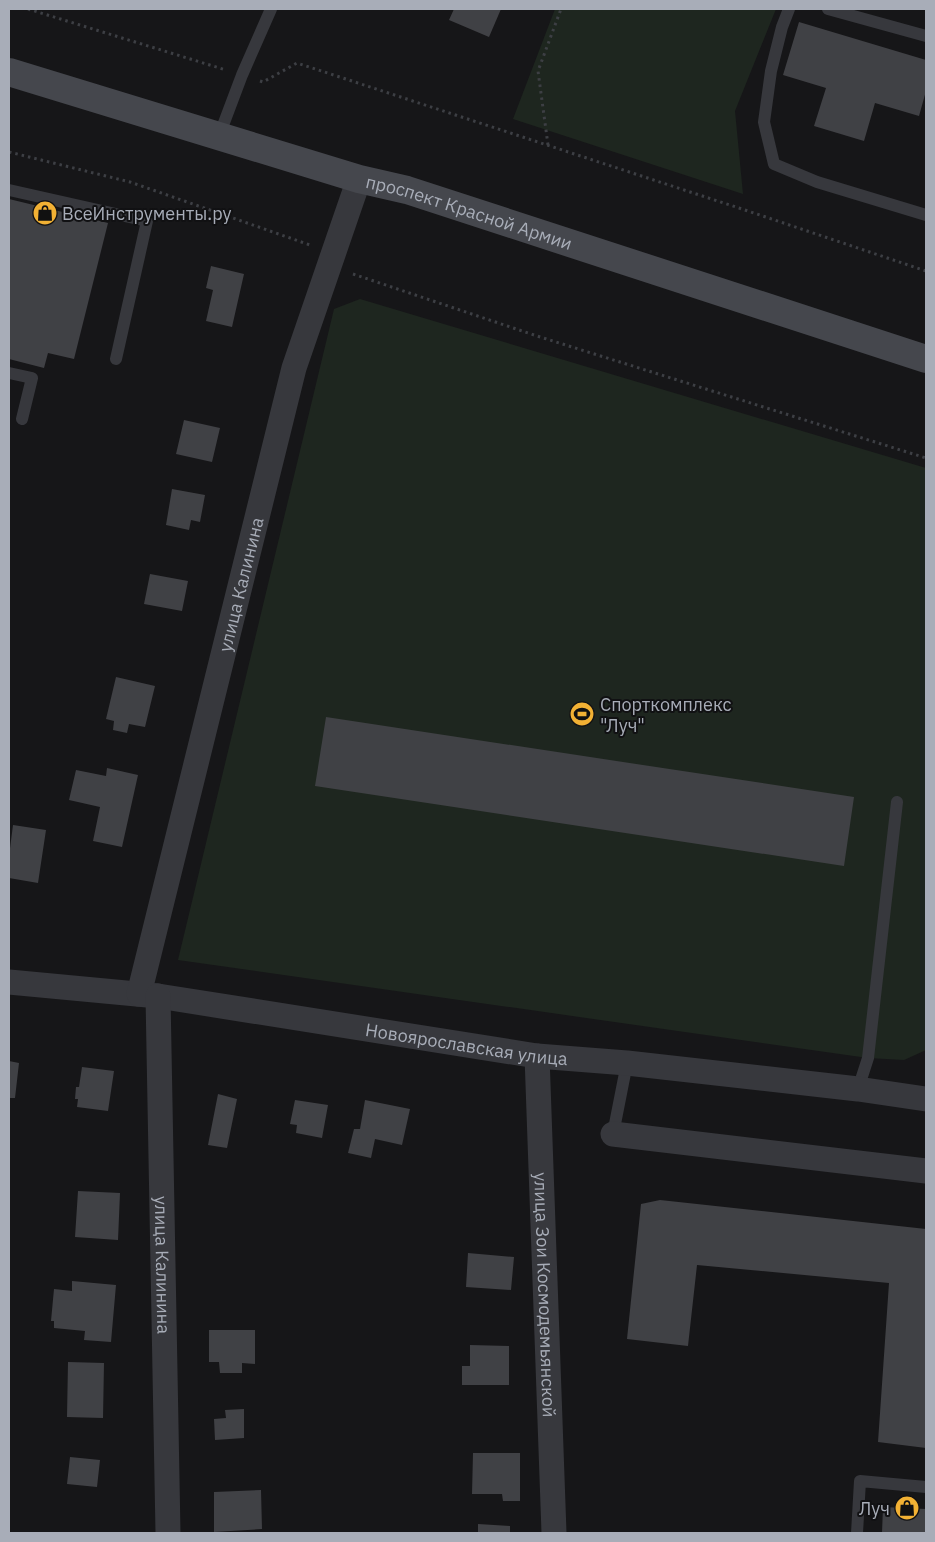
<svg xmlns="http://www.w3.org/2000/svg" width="935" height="1542" font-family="'IBM Plex Sans',sans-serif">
  <rect width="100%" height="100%" fill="#161618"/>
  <!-- green -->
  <path fill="#1e261f" d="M555,9H776L735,111L743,194L513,119Z
    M360,299L926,468V1050L904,1060L868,1058L178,960L334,309Z"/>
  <!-- building -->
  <path fill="#404145" d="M454,9H501L489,37L449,20Z
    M799,22L926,60V91L919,116L875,103L864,141L814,126L826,88L783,75Z
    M9,199L108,223L74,359L48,353L44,368L9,359Z
    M211,266L244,274L232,327L206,321L213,290L206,288Z
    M184,420L220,428L212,462L176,454Z
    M172,489L205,495L200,522L191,520L189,530L166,525Z
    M150,574L188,581L182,611L144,604Z
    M116,677L155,686L145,727L129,724L127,733L113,730L114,721L106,719Z
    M326,717L854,797L844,866L315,786Z
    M107,768L138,775L122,847L93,841L100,807L69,800L76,770L106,776Z
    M13,825L46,830L38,883L9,878V856Z
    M9,1061L19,1063L15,1098H9Z
    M82,1067L114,1071L108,1111L77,1107L78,1099H75L76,1087H79Z
    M218,1094L237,1099L227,1148L208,1145Z
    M295,1100L328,1105L322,1138L296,1133L297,1125L290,1124Z
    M365,1100L410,1109L402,1145L375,1139L371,1158L348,1153L354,1129H360Z
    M78,1191L120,1193L118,1240L75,1237Z
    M660,1200L926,1229V1448L878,1442L889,1283L697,1265L688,1346L627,1339L641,1204Z
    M468,1253L514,1257L511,1290L466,1287Z
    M72,1281L116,1285L111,1342L84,1340L85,1331L54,1328V1321H51L54,1289L72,1291Z
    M209,1330H255V1364L242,1363V1373H220L219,1362H209Z
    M470,1345L509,1346V1385H462V1366H470Z
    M68,1362L104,1363L103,1418L67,1417Z
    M244,1409V1438L215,1440L214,1419L226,1418L225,1410Z
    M473,1453H520V1501H503L502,1494H472Z
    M70,1457L100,1460L97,1487L67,1484Z
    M261,1490L262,1529L214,1532V1492Z
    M883,1507L926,1509V1533H882Z
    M478,1524L510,1526V1533H478Z"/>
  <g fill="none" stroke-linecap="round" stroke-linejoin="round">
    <!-- path -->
    <path stroke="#3d3f44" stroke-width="3" stroke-dasharray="2.5 4" stroke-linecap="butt" d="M28,9L226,70
      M260,81L263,82L297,63L739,208L926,271
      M548,145L538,71L561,9
      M9,152L130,182L310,245
      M353,274L537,336L926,458"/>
    <!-- service -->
    <path stroke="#37383d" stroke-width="12" d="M789,9L782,27L771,71L764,122L774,164L817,182L926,215
      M828,9L926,36
      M219,136L242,75L271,9
      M9,190L147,221L116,359
      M9,373L32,378L22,419
      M858,1089L868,1058L897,802
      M613,1134L627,1063
      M857,1533L860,1481L926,1487"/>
    <!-- minor -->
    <g stroke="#37383d" stroke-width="25">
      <path id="s1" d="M9,982L158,996L537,1056L627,1063L858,1089L926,1099"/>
      <path id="s2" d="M139,994L294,368L359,179"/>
      <path id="s3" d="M158,996L168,1533"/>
      <path id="s4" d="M537,1056L554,1533"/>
      <path d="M613,1134L926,1171"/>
    </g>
    <!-- secondary -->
    <path stroke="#45474d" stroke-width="28" id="s5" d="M9,72L359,179L407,190L926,359"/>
  </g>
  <!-- icons -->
  <defs>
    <symbol id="shop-disc" viewBox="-11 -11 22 22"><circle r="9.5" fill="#f2b134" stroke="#111113"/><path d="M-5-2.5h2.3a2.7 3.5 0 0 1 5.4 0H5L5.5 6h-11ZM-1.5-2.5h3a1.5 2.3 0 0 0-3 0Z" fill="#111"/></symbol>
    <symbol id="stadium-disc" viewBox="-11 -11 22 22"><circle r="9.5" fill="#f2b134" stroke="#111113"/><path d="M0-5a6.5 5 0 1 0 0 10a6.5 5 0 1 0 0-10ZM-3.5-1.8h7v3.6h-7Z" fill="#111"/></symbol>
  </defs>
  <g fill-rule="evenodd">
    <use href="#shop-disc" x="31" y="199" width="28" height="28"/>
    <use href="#stadium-disc" x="568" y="700" width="28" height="28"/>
    <use href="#shop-disc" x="893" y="1494" width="28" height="28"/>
  </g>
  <g text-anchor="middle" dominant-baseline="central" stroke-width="4" stroke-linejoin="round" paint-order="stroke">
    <!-- poi labels -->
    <g font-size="18" fill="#a8adb8" stroke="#111113" text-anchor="start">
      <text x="62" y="213">ВсеИнструменты.ру</text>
      <text x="600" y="704">Спорткомплекс<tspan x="600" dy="21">"Луч"</tspan></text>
      <text x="890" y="1508" text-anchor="end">Луч</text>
    </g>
    <!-- street labels -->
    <g font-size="18" fill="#a8adb8" stroke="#111113">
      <text stroke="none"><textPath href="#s5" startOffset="481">проспект Красной Армии</textPath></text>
      <text stroke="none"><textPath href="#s2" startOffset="422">улица Калинина</textPath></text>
      <text stroke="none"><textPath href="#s1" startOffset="462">Новоярославская улица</textPath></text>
      <text stroke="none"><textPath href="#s3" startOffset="269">улица Калинина</textPath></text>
      <text stroke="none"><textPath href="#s4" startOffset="239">улица Зои Космодемьянской</textPath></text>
    </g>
  </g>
  <!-- border -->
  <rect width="935" height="1542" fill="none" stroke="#a8adb8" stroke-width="20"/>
</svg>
